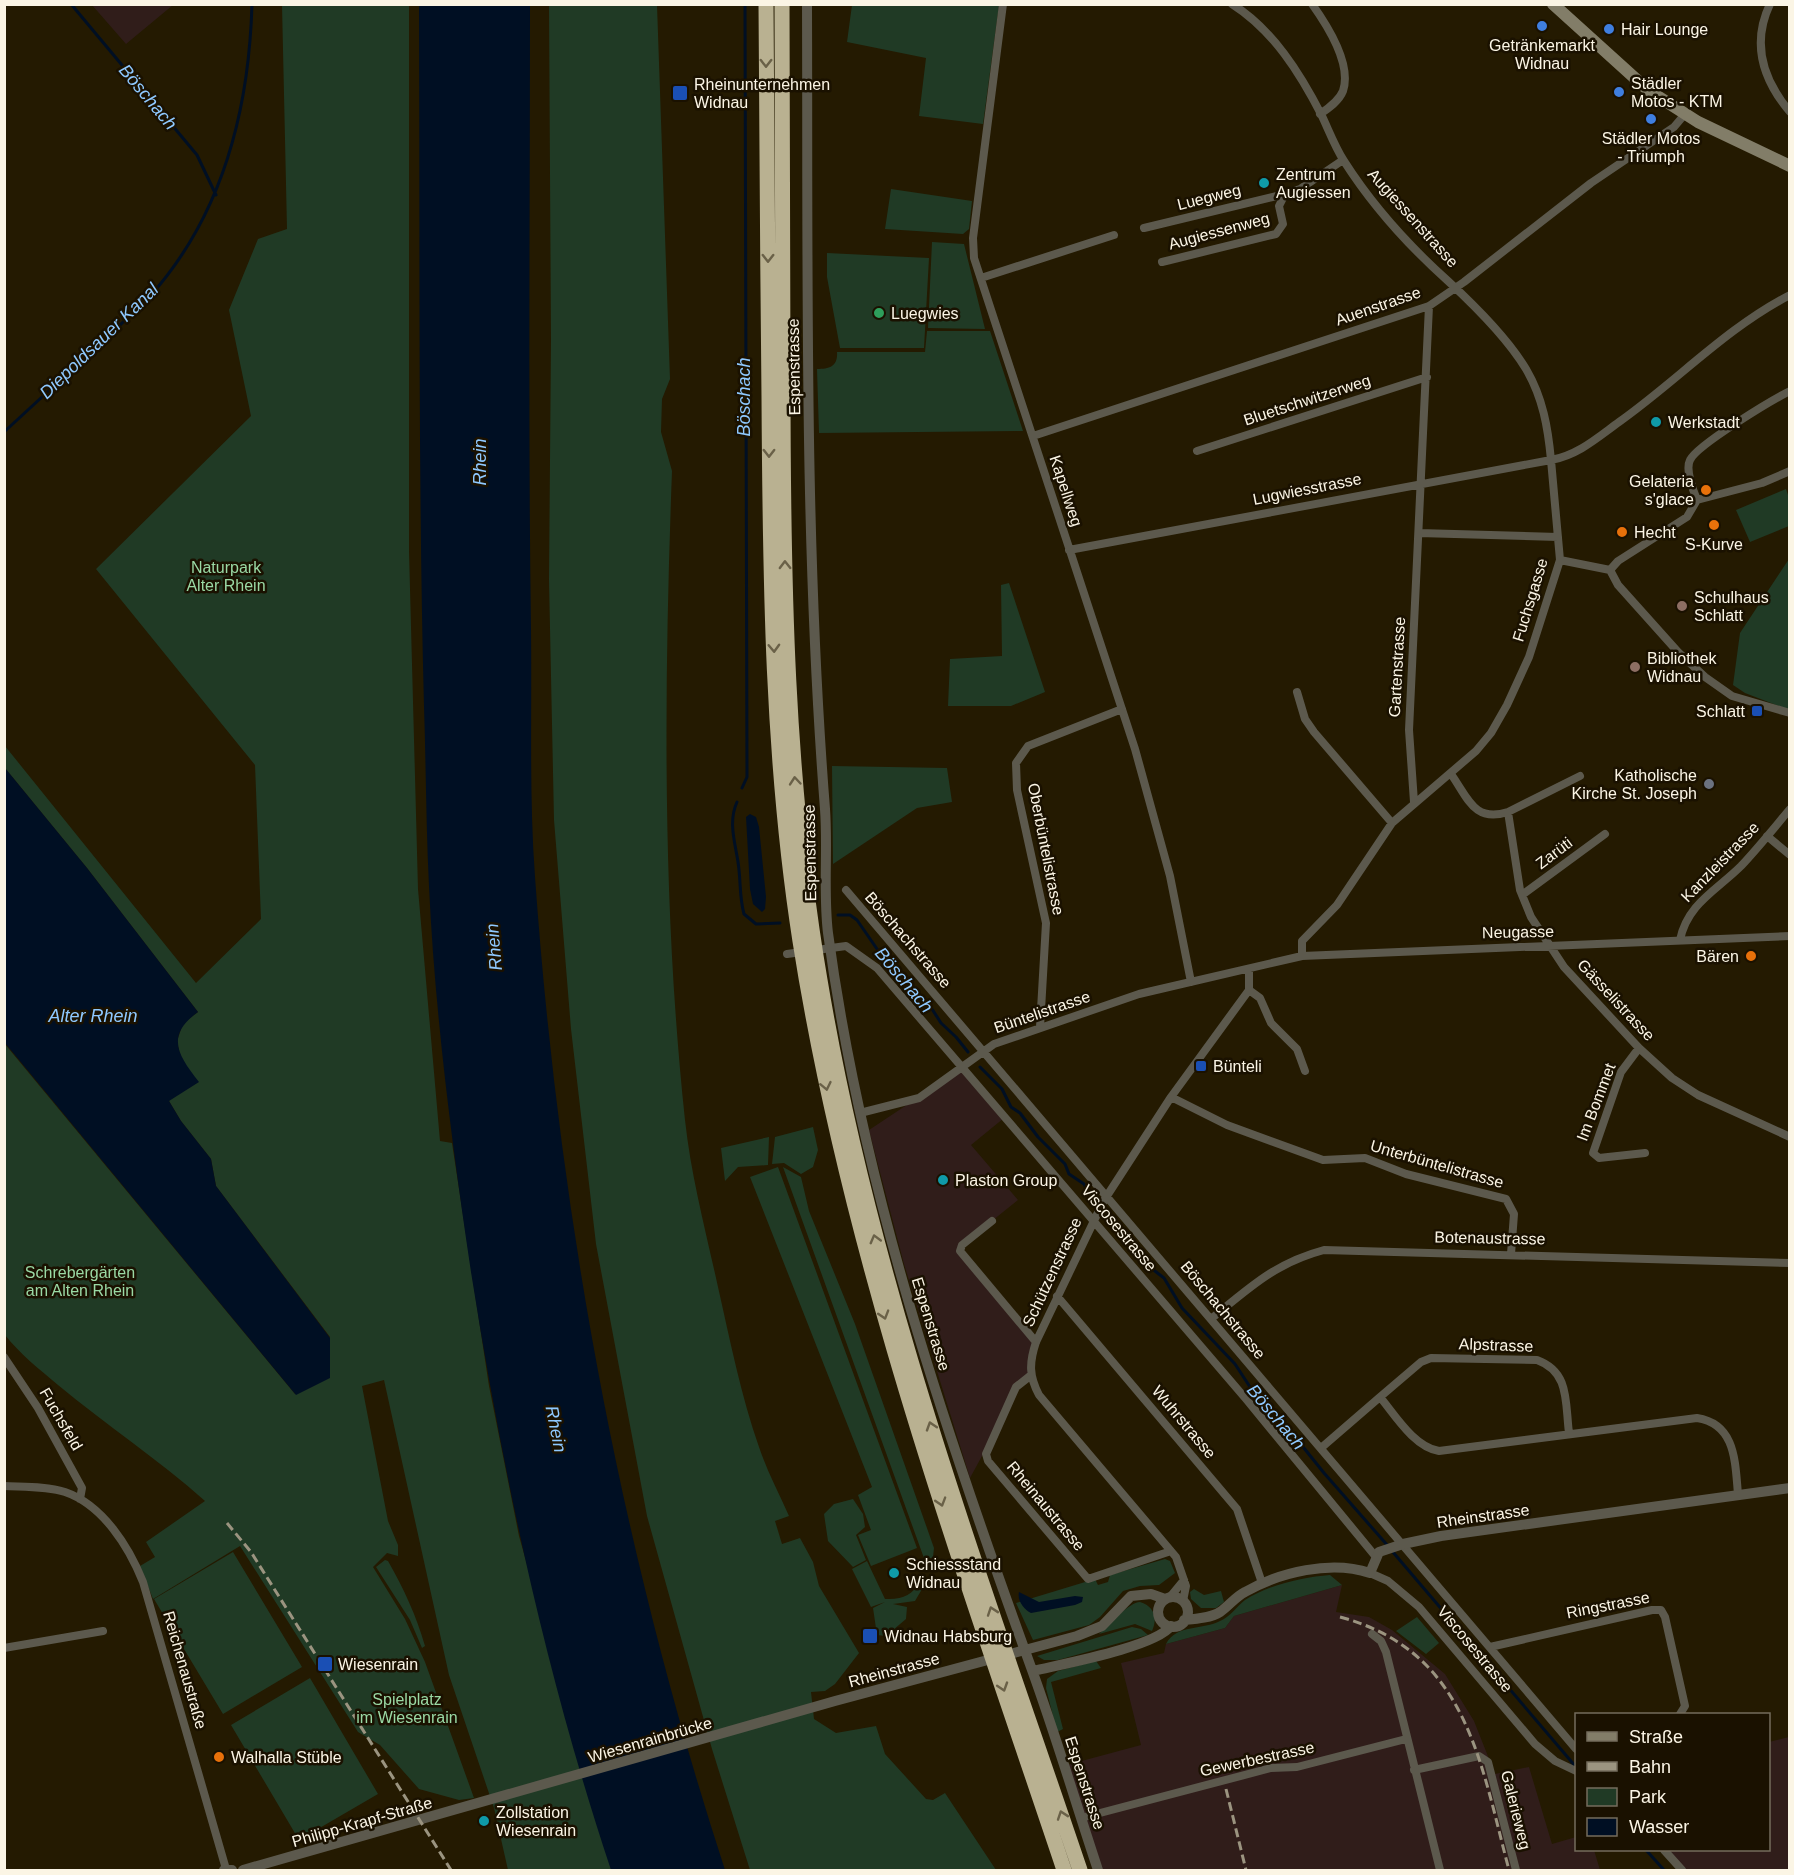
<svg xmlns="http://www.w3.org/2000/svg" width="1794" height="1875" font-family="Helvetica,sans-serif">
  <rect width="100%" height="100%" fill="#241a01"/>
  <!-- industrial -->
  <path fill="#301d1a" d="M92,5H173L126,44Z
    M964,1067L1004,1118L971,1145L1018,1200L962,1245L960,1251L1036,1342L1030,1376L1024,1379L970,1478L904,1264L869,1130Z
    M1342,1585L1336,1612L1369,1617L1392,1630L1445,1674L1474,1721L1495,1774L1529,1767L1552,1844L1576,1837V1850H1594L1600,1870H1098L1063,1766L1141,1745L1121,1663L1164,1653L1166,1644L1225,1628L1234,1616Z
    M1789,1737V1870H1682L1664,1850H1768L1769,1742Z"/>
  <!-- green -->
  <path fill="#203a25" d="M282,5H409V551L418,889L440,1141L452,1143L489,1386L519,1536L613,1870H508L494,1808L449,1675L384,1380L362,1386L388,1521L398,1545V1556L387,1553L373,1567L405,1619L425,1662L474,1798L459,1800L419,1789L380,1745L358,1732L240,1546L153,1599L140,1566L155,1557L146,1542L205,1501C158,1459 106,1425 58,1385C39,1369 20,1354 5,1335L4,1043L295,1394L330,1337L216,1186L211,1159L181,1121L169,1101L181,1059L177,1041L183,1023L198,1012L87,868L5,768V746L196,983L261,919L255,765L96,569L251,416L229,310L258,239L287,229Z
    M549,5H657L670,379L662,399L661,432L672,471C664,687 662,905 685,1120C691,1176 706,1232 718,1287C730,1340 741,1396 759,1447C767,1471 779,1493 789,1516L775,1521L782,1544L800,1538L813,1562L819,1586L859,1653L835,1684L825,1691L811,1692L814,1719L836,1733L876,1726L885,1754L926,1799L933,1800L945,1793L996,1870H750L712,1749L647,1516L596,1244L571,1029L554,820L549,580L551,340Z
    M852,5H999L983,124L919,116L926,58L847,42Z
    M891,189L972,201L969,229L963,234L885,229Z
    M932,242L964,244L985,329L928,328Z
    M827,253L929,258L924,348H840L827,277Z
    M927,331H990L1023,431L819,433L817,369C830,369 838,366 837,352H925Z
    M1786,489L1789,498V526L1750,542L1736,510Z
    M1789,559V710L1745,693L1733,685L1740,633Z
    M1009,583L1045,692L1011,706H948L950,659L1002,656L1001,585Z
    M832,766L947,768L952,802L917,808L833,864Z
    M813,1127L818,1150L813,1167L801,1174L784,1163L772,1164L775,1137Z
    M769,1137L768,1165L738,1167L725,1181L721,1148Z
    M778,1167L917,1548L871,1566L858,1535L871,1530L858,1495L872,1487L750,1177Z
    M783,1167L801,1177L809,1211L855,1324L934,1548L933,1557L925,1561Z
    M853,1499L863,1514L865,1527L856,1535L866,1560L853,1567L828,1541L824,1514L834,1504Z
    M233,1552L302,1667L223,1714L154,1599Z
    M1165,1559L1170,1561L1175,1573L1159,1585L1140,1586L1123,1591L1100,1617L1089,1625L1033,1640L1016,1603L1095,1579L1098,1585L1108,1582L1110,1575Z
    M385,1560L388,1561C404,1589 416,1615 425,1646L422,1648L410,1620L376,1567Z
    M867,1561L885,1599C903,1600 911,1595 922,1581L925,1584L915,1601L893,1604L907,1607L906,1619L886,1636L877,1635L873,1608L885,1602L871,1607L852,1569Z
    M1330,1575L1342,1585L1234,1616L1225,1628L1166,1644C1176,1624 1204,1630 1220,1621C1230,1617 1236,1607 1245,1600C1268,1585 1303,1577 1330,1575Z
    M1194,1589L1204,1595L1221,1591L1224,1602L1216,1608H1201L1191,1599L1190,1592Z
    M1140,1602C1154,1606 1158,1618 1152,1631L1135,1624L1099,1634C1108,1626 1129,1602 1140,1602Z
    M1417,1617L1439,1643L1426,1654L1396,1631Z
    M1132,1627L1141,1629L1148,1635L1058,1660H1044L1037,1656Z
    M1096,1661L1101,1668L1051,1682L1063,1729L1057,1732L1046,1688L1047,1679L1058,1671Z
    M310,1678L378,1794L299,1840L231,1725Z"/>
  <!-- water -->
  <path fill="#000f23" d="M419,5H530C530,213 528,422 531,630C532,712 529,795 535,877C559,1215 620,1548 725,1870H611C546,1675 503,1475 471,1272C452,1144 435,1015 429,886C426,826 426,766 424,706C418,472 420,238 419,5Z
    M5,768L87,868L198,1012C165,1036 178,1055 199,1082L169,1101L181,1121L211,1159L216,1186L330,1338V1378L296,1395L5,1043Z
    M750,814L756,817L759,827L766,897L765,909L762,912L753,904L750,889L746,817Z
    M1019,1592L1039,1602L1075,1596L1083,1597L1082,1602L1075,1605L1031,1613C1024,1609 1017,1601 1019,1592Z"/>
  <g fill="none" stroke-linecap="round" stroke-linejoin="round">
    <!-- stream -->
    <path stroke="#000f23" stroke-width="3" d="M71,4L197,155L216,195
      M4,432C38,401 71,370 105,339C120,324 137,311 151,295C223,214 249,110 252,4
      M742,788L747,777L745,4
      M737,802C728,822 735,842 738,862C741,880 739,896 744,914L756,924L780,923
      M838,915H850L857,920L886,962L932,1009L941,1023L956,1037L968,1052
      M980,1067L1002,1089L1011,1107L1020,1113L1038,1137L1065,1164L1069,1174L1084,1184L1089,1195L1151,1268L1164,1278L1182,1308L1235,1364L1252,1390L1271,1407L1324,1473L1388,1546
      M1392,1551L1576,1767
      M1646,1850L1664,1870"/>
    <!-- minor -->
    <path stroke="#5c594d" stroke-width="8" d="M1003,4L973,238L974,258L1135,749L1170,876L1191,982
      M1312,4C1327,25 1352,64 1343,91C1339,101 1329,108 1320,114
      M1770,4C1751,44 1763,80 1790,112
      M1144,228L1285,194L1300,189L1343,160
      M1162,262L1276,234L1283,224L1279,206L1285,194
      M981,278L1114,235
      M1033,436L1429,306L1464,282L1591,183L1674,127L1685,114
      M1197,451L1427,377
      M1697,500C1693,490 1685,470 1690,460C1697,445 1772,400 1790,391
      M1419,533L1558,537
      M1069,550L1551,460C1548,428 1543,398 1526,369C1508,339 1474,305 1448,281C1409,246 1372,205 1344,161C1335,147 1329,131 1322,116C1300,73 1273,30 1232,4
      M1560,560L1610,570
      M1610,570L1618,585L1678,652L1705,677L1732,696L1790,713
      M1610,570L1618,561L1687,517L1697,500L1762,483L1790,471
      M1297,692L1305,719L1314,732L1392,823
      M1451,774C1468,798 1474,823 1508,812L1520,890L1531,917L1564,967L1639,1048L1672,1078L1698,1095L1790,1137
      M1414,802L1409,730L1429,306
      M1508,812L1580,776
      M1767,836L1790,855
      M846,890L1576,1749
      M1522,895L1605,834
      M1680,940C1687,904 1717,890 1741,866C1758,848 1774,828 1790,809
      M787,954L846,946L877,968L1246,1399L1376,1557
      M1302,956V941L1337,905L1392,823L1476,751L1491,733L1507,705L1529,657L1560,560L1551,460C1578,455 1597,438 1619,422C1677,381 1726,328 1790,295
      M1249,990L1260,998L1271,1023L1297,1049L1305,1071
      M1040,1027L1046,923L1017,790L1016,763L1028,746L1122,709
      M1639,1048L1621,1072L1593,1153L1599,1158L1645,1153
      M1171,1097L1227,1125L1323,1160L1365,1158L1406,1174L1506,1199L1514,1214L1511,1254
      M860,1113L919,1098L994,1044L1139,994L1302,956L1790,936
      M992,1221L962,1245L960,1251L1036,1342
      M1057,1296L1237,1509L1262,1583
      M1211,1319C1249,1288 1275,1263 1324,1250L1790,1263
      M4,1357L38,1408L82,1488L80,1499
      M1030,1376L1016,1387L986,1454L988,1461L1088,1579L1171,1551
      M1380,1397L1421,1362L1431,1358L1537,1360C1570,1372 1565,1402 1569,1433
      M1321,1448L1380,1397C1395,1415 1414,1447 1439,1451L1697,1418C1736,1424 1735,1462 1738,1494
      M4,1486C24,1487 46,1486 65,1492C103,1505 129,1547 143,1582L226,1869
      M1370,1573L1388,1581L1419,1607L1535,1744L1555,1761L1576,1771
      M1170,1597L1184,1580
      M1183,1601L1186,1586L1176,1557L1039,1395C1029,1376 1029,1363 1036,1342L1103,1202L1171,1097L1249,990V970
      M1372,1634L1381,1641L1386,1652L1440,1870
      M1490,1647L1652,1610H1661L1665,1617L1685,1706L1680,1714
      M4,1648L103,1631
      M1414,1770L1479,1756L1488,1762L1516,1870
      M1081,1818L1271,1768L1297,1767L1406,1739
      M1664,1850L1682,1870"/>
    <!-- tertiary -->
    <path stroke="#5c594d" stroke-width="10" d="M807,4C808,273 804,541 825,809C828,850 823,892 828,933C862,1187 945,1431 1032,1670C1056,1736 1076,1804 1098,1870
      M1158 1612a15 15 0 1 1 30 0a15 15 0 1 1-30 0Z
      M1184,1620C1195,1619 1211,1618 1220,1612C1229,1606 1235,1597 1245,1592C1280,1572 1331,1560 1370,1573L1379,1552L1403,1544L1441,1536L1790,1488
      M1033,1671C1062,1664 1155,1647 1171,1626
      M224,1870H232
      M243,1870L835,1701L1077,1636L1102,1626L1131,1596L1151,1594L1165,1599"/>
    <!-- secondary -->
    <path stroke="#827d68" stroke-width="12" d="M1553,4L1648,90L1698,122L1790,166"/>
    <!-- motorway -->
    <path stroke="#b9b191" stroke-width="15" d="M766,4C766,135 768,266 769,397C770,579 772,761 800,941C850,1261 962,1565 1064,1870
      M782,4C782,129 783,254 783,378C783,579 786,781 820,980C871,1286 981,1577 1080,1870"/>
    <!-- rail -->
    <path stroke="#9b9480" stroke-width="3" stroke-dasharray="9 4.5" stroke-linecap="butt" d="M227,1523L251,1552L451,1870
      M1340,1617C1467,1651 1480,1761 1509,1870
      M1226,1789L1246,1870"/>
  </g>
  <!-- one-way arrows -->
  <defs><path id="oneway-chevron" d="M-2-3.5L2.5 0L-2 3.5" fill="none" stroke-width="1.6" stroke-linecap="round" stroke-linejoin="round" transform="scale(1.5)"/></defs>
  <g stroke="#6a6148">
    <use href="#oneway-chevron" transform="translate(766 63) rotate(90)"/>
    <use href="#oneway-chevron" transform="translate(768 258) rotate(90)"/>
    <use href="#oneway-chevron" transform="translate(769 453) rotate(90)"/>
    <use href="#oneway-chevron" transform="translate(785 565) rotate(-91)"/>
    <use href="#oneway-chevron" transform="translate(774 648) rotate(88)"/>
    <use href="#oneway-chevron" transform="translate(795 781) rotate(-95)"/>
    <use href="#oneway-chevron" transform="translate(826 1086) rotate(78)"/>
    <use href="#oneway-chevron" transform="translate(875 1239) rotate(-105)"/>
    <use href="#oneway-chevron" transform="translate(884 1315) rotate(73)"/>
    <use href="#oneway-chevron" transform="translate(931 1426) rotate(-108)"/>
    <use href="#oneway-chevron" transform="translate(941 1502) rotate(73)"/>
    <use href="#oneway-chevron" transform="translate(992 1611) rotate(-109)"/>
    <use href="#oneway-chevron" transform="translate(1003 1687) rotate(72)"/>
    <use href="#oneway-chevron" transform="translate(1062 1815) rotate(-109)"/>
  </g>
  <!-- markers -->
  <g fill="#3f7fe0" stroke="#1a1100" stroke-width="2">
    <circle cx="1542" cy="26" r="6"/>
    <circle cx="1609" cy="29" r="6"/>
    <circle cx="1619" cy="92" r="6"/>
    <circle cx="1651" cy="119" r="6"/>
  </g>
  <g fill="#1a4fb4" stroke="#1a1100" stroke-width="2">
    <rect x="672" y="85" width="16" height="16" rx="3"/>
    <rect x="1751" y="705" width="12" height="12" rx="3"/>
    <rect x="1195" y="1060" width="12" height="12" rx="3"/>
    <rect x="862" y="1628" width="16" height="16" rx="3"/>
    <rect x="317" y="1656" width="16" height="16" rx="3"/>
  </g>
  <g fill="#0f9aa8" stroke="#1a1100" stroke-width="2">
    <circle cx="1264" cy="183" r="6"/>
    <circle cx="1656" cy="422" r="6"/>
    <circle cx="943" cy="1180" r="6"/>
    <circle cx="894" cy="1573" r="6"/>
    <circle cx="484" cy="1821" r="6"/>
  </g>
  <circle fill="#2e9e5b" stroke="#1a1100" stroke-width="2" cx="879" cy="313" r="6"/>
  <g fill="#e8710a" stroke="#1a1100" stroke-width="2">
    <circle cx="1706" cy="490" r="6"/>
    <circle cx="1714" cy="525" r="6"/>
    <circle cx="1622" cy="532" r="6"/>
    <circle cx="1751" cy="956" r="6"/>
    <circle cx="219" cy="1757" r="6"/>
  </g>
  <g fill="#8d6e63" stroke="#1a1100" stroke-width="2">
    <circle cx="1682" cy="606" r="6"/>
    <circle cx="1635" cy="667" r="6"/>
  </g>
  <circle fill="#6b7280" stroke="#1a1100" stroke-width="2" cx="1709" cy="784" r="6"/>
  <g text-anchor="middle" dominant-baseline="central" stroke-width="5" stroke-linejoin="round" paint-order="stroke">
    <!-- poi labels -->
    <g font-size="16" fill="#fbf5e5" stroke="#1a1100" text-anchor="start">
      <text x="1621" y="29">Hair Lounge</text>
      <text x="1542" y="45" text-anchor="middle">Getränkemarkt<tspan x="1542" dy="18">Widnau</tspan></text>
      <text x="1631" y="83">Städler<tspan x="1631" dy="18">Motos - KTM</tspan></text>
      <text x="694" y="84">Rheinunternehmen<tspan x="694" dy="18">Widnau</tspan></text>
      <text x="1651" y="138" text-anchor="middle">Städler Motos<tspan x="1651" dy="18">- Triumph</tspan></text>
      <text x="1276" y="174">Zentrum<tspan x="1276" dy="18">Augiessen</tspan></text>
      <text x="891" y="313">Luegwies</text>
      <text x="1668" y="422">Werkstadt</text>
      <text x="1694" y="481" text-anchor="end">Gelateria<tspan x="1694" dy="18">s'glace</tspan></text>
      <text x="1634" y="532">Hecht</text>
      <text x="1714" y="544" text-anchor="middle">S-Kurve</text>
      <text x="1694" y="597">Schulhaus<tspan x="1694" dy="18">Schlatt</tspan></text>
      <text x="1647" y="658">Bibliothek<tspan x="1647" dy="18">Widnau</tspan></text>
      <text x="1745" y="711" text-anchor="end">Schlatt</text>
      <text x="1697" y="775" text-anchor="end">Katholische<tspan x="1697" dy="18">Kirche St. Joseph</tspan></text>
      <text x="1739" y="956" text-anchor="end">Bären</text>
      <text x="1213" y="1066">Bünteli</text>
      <text x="955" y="1180">Plaston Group</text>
      <text x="906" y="1564">Schiessstand<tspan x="906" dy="18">Widnau</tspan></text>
      <text x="884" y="1636">Widnau Habsburg</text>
      <text x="338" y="1664">Wiesenrain</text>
      <text x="231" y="1757">Walhalla Stüble</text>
      <text x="496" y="1812">Zollstation<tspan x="496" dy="18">Wiesenrain</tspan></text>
    </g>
    <!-- street labels -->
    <g font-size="16" fill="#fbf5e5" stroke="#1a1100">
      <text transform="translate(1209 197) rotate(-14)">Luegweg</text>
      <text transform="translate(1413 218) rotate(48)">Augiessenstrasse</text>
      <text transform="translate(1219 231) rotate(-15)">Augiessenweg</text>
      <text transform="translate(1378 306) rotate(-19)">Auenstrasse</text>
      <text transform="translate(794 367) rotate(-91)">Espenstrasse</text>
      <text transform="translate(1307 400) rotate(-18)">Bluetschwitzerweg</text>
      <text transform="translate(1307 489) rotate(-11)">Lugwiesstrasse</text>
      <text transform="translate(1066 491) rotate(72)">Kapellweg</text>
      <text transform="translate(1530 600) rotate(-73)">Fuchsgasse</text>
      <text transform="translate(1397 667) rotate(-87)">Gartenstrasse</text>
      <text transform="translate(1046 849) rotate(79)">Oberbüntelistrasse</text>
      <text transform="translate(810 853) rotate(-91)">Espenstrasse</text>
      <text transform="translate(1554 853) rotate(-37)">Zarüti</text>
      <text transform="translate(1720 862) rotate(-46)">Kanzleistrasse</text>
      <text transform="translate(1518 932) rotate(-1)">Neugasse</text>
      <text transform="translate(908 940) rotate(49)">Böschachstrasse</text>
      <text transform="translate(1616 1000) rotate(47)">Gässelistrasse</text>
      <text transform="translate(1042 1012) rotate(-19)">Büntelistrasse</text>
      <text transform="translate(1596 1102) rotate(-69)">Im Bommet</text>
      <text transform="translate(1437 1164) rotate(16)">Unterbüntelistrasse</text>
      <text transform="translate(1119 1228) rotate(50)">Viscosestrasse</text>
      <text transform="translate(1490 1238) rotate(1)">Botenaustrasse</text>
      <text transform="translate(1052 1272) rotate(-65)">Schützenstrasse</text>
      <text transform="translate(1223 1310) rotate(50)">Böschachstrasse</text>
      <text transform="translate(931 1324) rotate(73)">Espenstrasse</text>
      <text transform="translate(1496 1345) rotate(2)">Alpstrasse</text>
      <text transform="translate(61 1419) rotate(60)">Fuchsfeld</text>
      <text transform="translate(1184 1422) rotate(50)">Wuhrstrasse</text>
      <text transform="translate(1046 1506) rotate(50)">Rheinaustrasse</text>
      <text transform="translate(1483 1516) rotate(-8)">Rheinstrasse</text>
      <text transform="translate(1608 1605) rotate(-11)">Ringstrasse</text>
      <text transform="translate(1475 1649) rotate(50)">Viscosestrasse</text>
      <text transform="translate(185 1670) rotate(74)">Reichenaustraße</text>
      <text transform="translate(894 1670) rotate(-15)">Rheinstrasse</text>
      <text transform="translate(650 1740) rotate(-16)">Wiesenrainbrücke</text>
      <text transform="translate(1257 1759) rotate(-12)">Gewerbestrasse</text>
      <text transform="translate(1085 1783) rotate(72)">Espenstrasse</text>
      <text transform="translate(1516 1810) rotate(76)">Galerieweg</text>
      <text transform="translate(362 1822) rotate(-16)">Philipp-Krapf-Straße</text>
    </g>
    <!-- park labels -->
    <g font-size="16" fill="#9ad9a4" stroke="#1a1100">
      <text x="226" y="567">Naturpark<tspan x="226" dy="18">Alter Rhein</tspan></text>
      <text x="80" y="1272">Schrebergärten<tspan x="80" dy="18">am Alten Rhein</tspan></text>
      <text x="407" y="1699">Spielplatz<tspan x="407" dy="18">im Wiesenrain</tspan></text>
    </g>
    <!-- water labels -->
    <g font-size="18" font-style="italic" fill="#8fc9ff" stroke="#1a1100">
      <text transform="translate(148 97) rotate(50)">Böschach</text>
      <text transform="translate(99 341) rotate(-44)">Diepoldsauer Kanal</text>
      <text transform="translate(744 397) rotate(-90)">Böschach</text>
      <text transform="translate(480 462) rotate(-90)">Rhein</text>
      <text transform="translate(494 947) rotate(-95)">Rhein</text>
      <text transform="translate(904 980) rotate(50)">Böschach</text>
      <text x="93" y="1016">Alter Rhein</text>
      <text transform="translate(1276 1417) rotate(50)">Böschach</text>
      <text transform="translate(556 1429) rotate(79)">Rhein</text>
    </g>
  </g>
  <!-- border -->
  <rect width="1794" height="1875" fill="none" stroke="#fbf5e5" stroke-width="12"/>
  <!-- legend -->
  <rect x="1575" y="1713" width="195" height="138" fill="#1a1100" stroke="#746c5c" stroke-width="1.5"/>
  <rect x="1587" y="1732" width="30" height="9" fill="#827d68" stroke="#746c5c" stroke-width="1.5"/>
  <text x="1629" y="1743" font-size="18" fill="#fbf5e5">Straße</text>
  <rect x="1587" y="1762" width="30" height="9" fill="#9b9480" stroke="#746c5c" stroke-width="1.5"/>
  <text x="1629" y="1773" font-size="18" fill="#fbf5e5">Bahn</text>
  <rect x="1587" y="1788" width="30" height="18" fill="#203a25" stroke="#746c5c" stroke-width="1.5"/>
  <text x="1629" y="1803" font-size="18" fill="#fbf5e5">Park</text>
  <rect x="1587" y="1818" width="30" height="18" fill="#000f23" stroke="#746c5c" stroke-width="1.5"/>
  <text x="1629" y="1833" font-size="18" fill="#fbf5e5">Wasser</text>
</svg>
